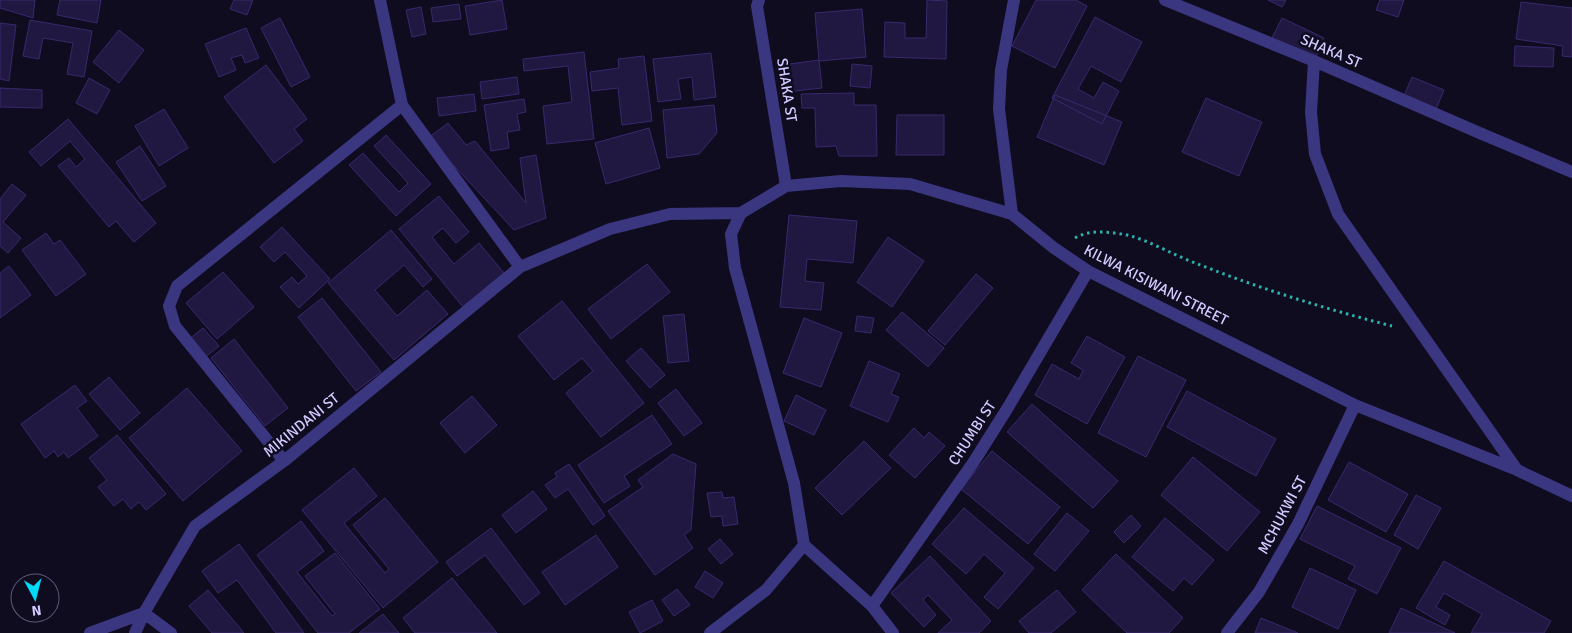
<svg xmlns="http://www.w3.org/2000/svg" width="1572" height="633" font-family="Signika,sans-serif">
  <rect width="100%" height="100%" fill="#100c20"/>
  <!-- building -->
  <path fill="#211841" stroke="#38296d" d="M0,0H35L33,18L0,8Z
    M60,0H101L97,23L57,15Z
    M234,0H253L247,15L230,9Z
    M502,0L507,29L470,35L465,6Z
    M927,0L947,1L946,59L884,57L885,22L905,23V38H926Z
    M1036,0H1076L1087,6L1055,68L1012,46Z
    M1268,0H1286L1282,7Z
    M1380,0H1404L1398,17L1376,10Z
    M1521,2L1572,8V57L1562,56L1563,46L1516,39Z
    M459,4L461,19L433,22L431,8Z
    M421,7L426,34L412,37L406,10Z
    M862,9L866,57L819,61L815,13Z
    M1095,17L1142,42L1121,82L1091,66L1078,89L1094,98L1103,82L1119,91L1102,124L1052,98Z
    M280,18L310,77L291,87L261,28Z
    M1282,18L1324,38L1316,57L1272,38Z
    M30,20L92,31L84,77L67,74L73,43L43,38L39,59L23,56Z
    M0,23L16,25L9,81L0,79Z
    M246,28L259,58L245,63L242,55L231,58L236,70L219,77L205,44Z
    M119,30L144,50L119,83L93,62Z
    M1515,46L1554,48L1553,67L1514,66Z
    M584,52L594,139L547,144L543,106L572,102L568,66L524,71L523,59Z
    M711,53L716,97L694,100L692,77L678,79L681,99L658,102L653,59Z
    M644,56L652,121L622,125L618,88L592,91L590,72L619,68L618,59Z
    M819,60L822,88L786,92L782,65Z
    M852,64L872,66L870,88L850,86Z
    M266,65L307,119L294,129L303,141L274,163L224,97Z
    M517,77L519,94L482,99L480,82Z
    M1412,77L1444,90L1436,109L1404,96Z
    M89,78L110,90L97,114L76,103Z
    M0,88L42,90V108L0,107Z
    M854,93V105H876L877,156H839L836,146L816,147L815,108H802L801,94Z
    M474,94L476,111L439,116L437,98Z
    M1055,95L1122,122L1104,165L1037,137Z
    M1206,98L1262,122L1239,176L1182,152Z
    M524,99L526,112L517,114L520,130L507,132L509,148L491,151L484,105Z
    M714,105L717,133L699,154L667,158L663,110Z
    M164,109L188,148L159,166L135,126Z
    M897,115H944V155H896Z
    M68,119L156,223L134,242L116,221L109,227L58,166L69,158L76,167L85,159L70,141L41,166L29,152Z
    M448,123L466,145L475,141L526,203L520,158L536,155L546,218L514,230L428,138Z
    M649,128L660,168L606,184L595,143Z
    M386,135L431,184L396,216L349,165L363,153L399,192L408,183L374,146Z
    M140,146L166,186L142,201L116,162Z
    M12,184L26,195L3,222L21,238L8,253L0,246V199Z
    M439,196L469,232L456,243L443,228L432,237L454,264L479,243L504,273L463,307L399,229Z
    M789,215L857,221L853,263L807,259L805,281L824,283L821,310L780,307Z
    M282,227L330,279L299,308L280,287L292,277L298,284L307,276L285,252L274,262L260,247Z
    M391,230L432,279L423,287L404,265L375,290L397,316L427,290L448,314L394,360L328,283Z
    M46,233L54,244L60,240L86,274L56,296L22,250Z
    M888,237L924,261L892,307L857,282Z
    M647,264L670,292L611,339L588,309Z
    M9,266L31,295L0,318V273Z
    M223,272L254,307L217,339L186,303Z
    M976,274L993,288L945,345L928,331Z
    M322,298L381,372L356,391L298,317Z
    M562,301L644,403L601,437L566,393L593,371L582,358L554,380L518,336Z
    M902,312L944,348L928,367L886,330Z
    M684,314L689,361L668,363L663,316Z
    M857,316L874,318L871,333L855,331Z
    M804,318L842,333L821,387L783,373Z
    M203,328L219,346L203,359L188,340Z
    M1087,336L1125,357L1087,424L1035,395L1052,364L1079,379L1083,370L1071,363Z
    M234,339L288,408L265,426L211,358Z
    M641,348L665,375L650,388L626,361Z
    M1138,356L1186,380L1146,457L1098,433Z
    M869,361L900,374L891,394L899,397L888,422L850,406Z
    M109,377L140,413L120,430L89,394Z
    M75,385L87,401L77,408L98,436L68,458L64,452L58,457L54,451L45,458L21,424Z
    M187,388L242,451L183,501L129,438Z
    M676,389L702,423L684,436L658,403Z
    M1187,391L1276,439L1256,476L1167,427Z
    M796,395L826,410L814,435L784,421Z
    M472,396L497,425L465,453L440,423Z
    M1032,404L1118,481L1093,508L1007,432Z
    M652,415L672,444L624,476L630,486L604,503L578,465Z
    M914,428L924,438L929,432L945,446L915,478L889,455Z
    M117,435L166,494L146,510L139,502L131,509L123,499L114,506L98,487L107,480L89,458Z
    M864,441L891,468L842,515L815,488Z
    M992,451L1060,507L1028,544L961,489Z
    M673,454L696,464L691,530L684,535L693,548L655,575L608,511L643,487L638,480Z
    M1193,457L1260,512L1227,551L1161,495Z
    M1349,462L1408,494L1386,532L1328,500Z
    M569,464L605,516L593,525L568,489L555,498L545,485L557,477L555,473Z
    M354,468L377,496L344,523L385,573L389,569L353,525L385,498L438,562L383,608L302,510Z
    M533,491L547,509L516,533L502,515Z
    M722,492L723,498L734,497L738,524L723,526L722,516L711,517L707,493Z
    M1416,495L1441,508L1418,549L1394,535Z
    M1317,506L1401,548L1377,594L1348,579L1355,566L1300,539Z
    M964,508L1034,568L998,609L984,597L1005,573L984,554L966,574L932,544Z
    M1067,513L1089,531L1055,571L1034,554Z
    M1131,515L1141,526L1124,543L1114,532Z
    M1165,518L1214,560L1192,585L1184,578L1173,591L1132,557Z
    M301,521L324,551L297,572L332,616L335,614L305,576L335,553L380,609L349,633H318L257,555Z
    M491,528L540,593L524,605L485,555L457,576L446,562Z
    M596,535L618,567L565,605L542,572Z
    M720,539L733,554L721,564L708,549Z
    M239,544L304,633H276L237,580L218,593L202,571Z
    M1116,554L1183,618L1169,633H1127L1082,590Z
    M930,556L991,621L979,633H938L952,620L928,595L923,600L936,615L924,627L891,593Z
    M1444,561L1551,621L1544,633H1471L1482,614L1444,593L1436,607L1450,615L1445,625L1416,608Z
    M1310,568L1356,590L1338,629L1292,607Z
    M705,571L723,583L713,598L695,587Z
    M452,578L497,633H415L403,618Z
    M677,589L690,605L674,616L662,600Z
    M208,590L244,633H212L189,606Z
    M1057,590L1076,612L1051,633H1029L1019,621Z
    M652,600L663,621L640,633L629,612Z
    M1401,608L1455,633H1389Z
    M383,614L399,633H359Z
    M1261,618L1298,633H1255Z"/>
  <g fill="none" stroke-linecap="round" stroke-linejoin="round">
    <!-- path -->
    <path stroke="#2bb3ac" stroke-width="3" stroke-dasharray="2.5 4" stroke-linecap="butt" d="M1075,238C1090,229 1110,232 1127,235C1151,241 1175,256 1198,264C1261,289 1326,309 1392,326"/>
    <!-- lane -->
    <path stroke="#3a3680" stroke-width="12" d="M1482,134L1572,172"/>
    <!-- street -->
    <path stroke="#3a3680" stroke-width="12" d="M380,0L402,105L520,267
      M759,0L757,6L786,186
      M1165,0L1314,61L1482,134
      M1314,61L1311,112L1315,154L1338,214L1517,470
      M1012,214L999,109L1001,70L1014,0
      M284,461L175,326L169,306L177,286L402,105
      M804,545L872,606L893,633
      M872,606L973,463L1007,409L1088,271
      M90,633L144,613L171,633
      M135,633L144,613L195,526L284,461L520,267L610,229L670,214L741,213
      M710,633L766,590L804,545L794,483L735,268L731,234L741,213L786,186L841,181L910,184L1012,214L1054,248L1088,271L1355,405L1517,470L1572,496
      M1227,633L1259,592L1298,524L1355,405"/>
  </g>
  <g text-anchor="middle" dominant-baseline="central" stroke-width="5" stroke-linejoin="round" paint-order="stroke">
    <!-- street labels -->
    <g font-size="15" fill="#d1cbff" stroke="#100c20">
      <text transform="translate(1331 51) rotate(23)">SHAKA ST</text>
      <text transform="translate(787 90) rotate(81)">SHAKA ST</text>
      <text transform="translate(1156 285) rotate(27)">KILWA KISIWANI STREET</text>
      <text transform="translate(301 425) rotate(-39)">MIKINDANI ST</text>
      <text transform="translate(972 433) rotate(-57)">CHUMBI ST</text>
      <text transform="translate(1282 515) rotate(-62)">MCHUKWI ST</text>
    </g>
  </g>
  <!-- north arrow -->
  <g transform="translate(35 598) rotate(173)"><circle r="24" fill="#100c20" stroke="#5d5879"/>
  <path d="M0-4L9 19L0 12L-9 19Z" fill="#00daf6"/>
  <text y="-8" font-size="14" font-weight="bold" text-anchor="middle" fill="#d1cbff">N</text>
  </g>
</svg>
